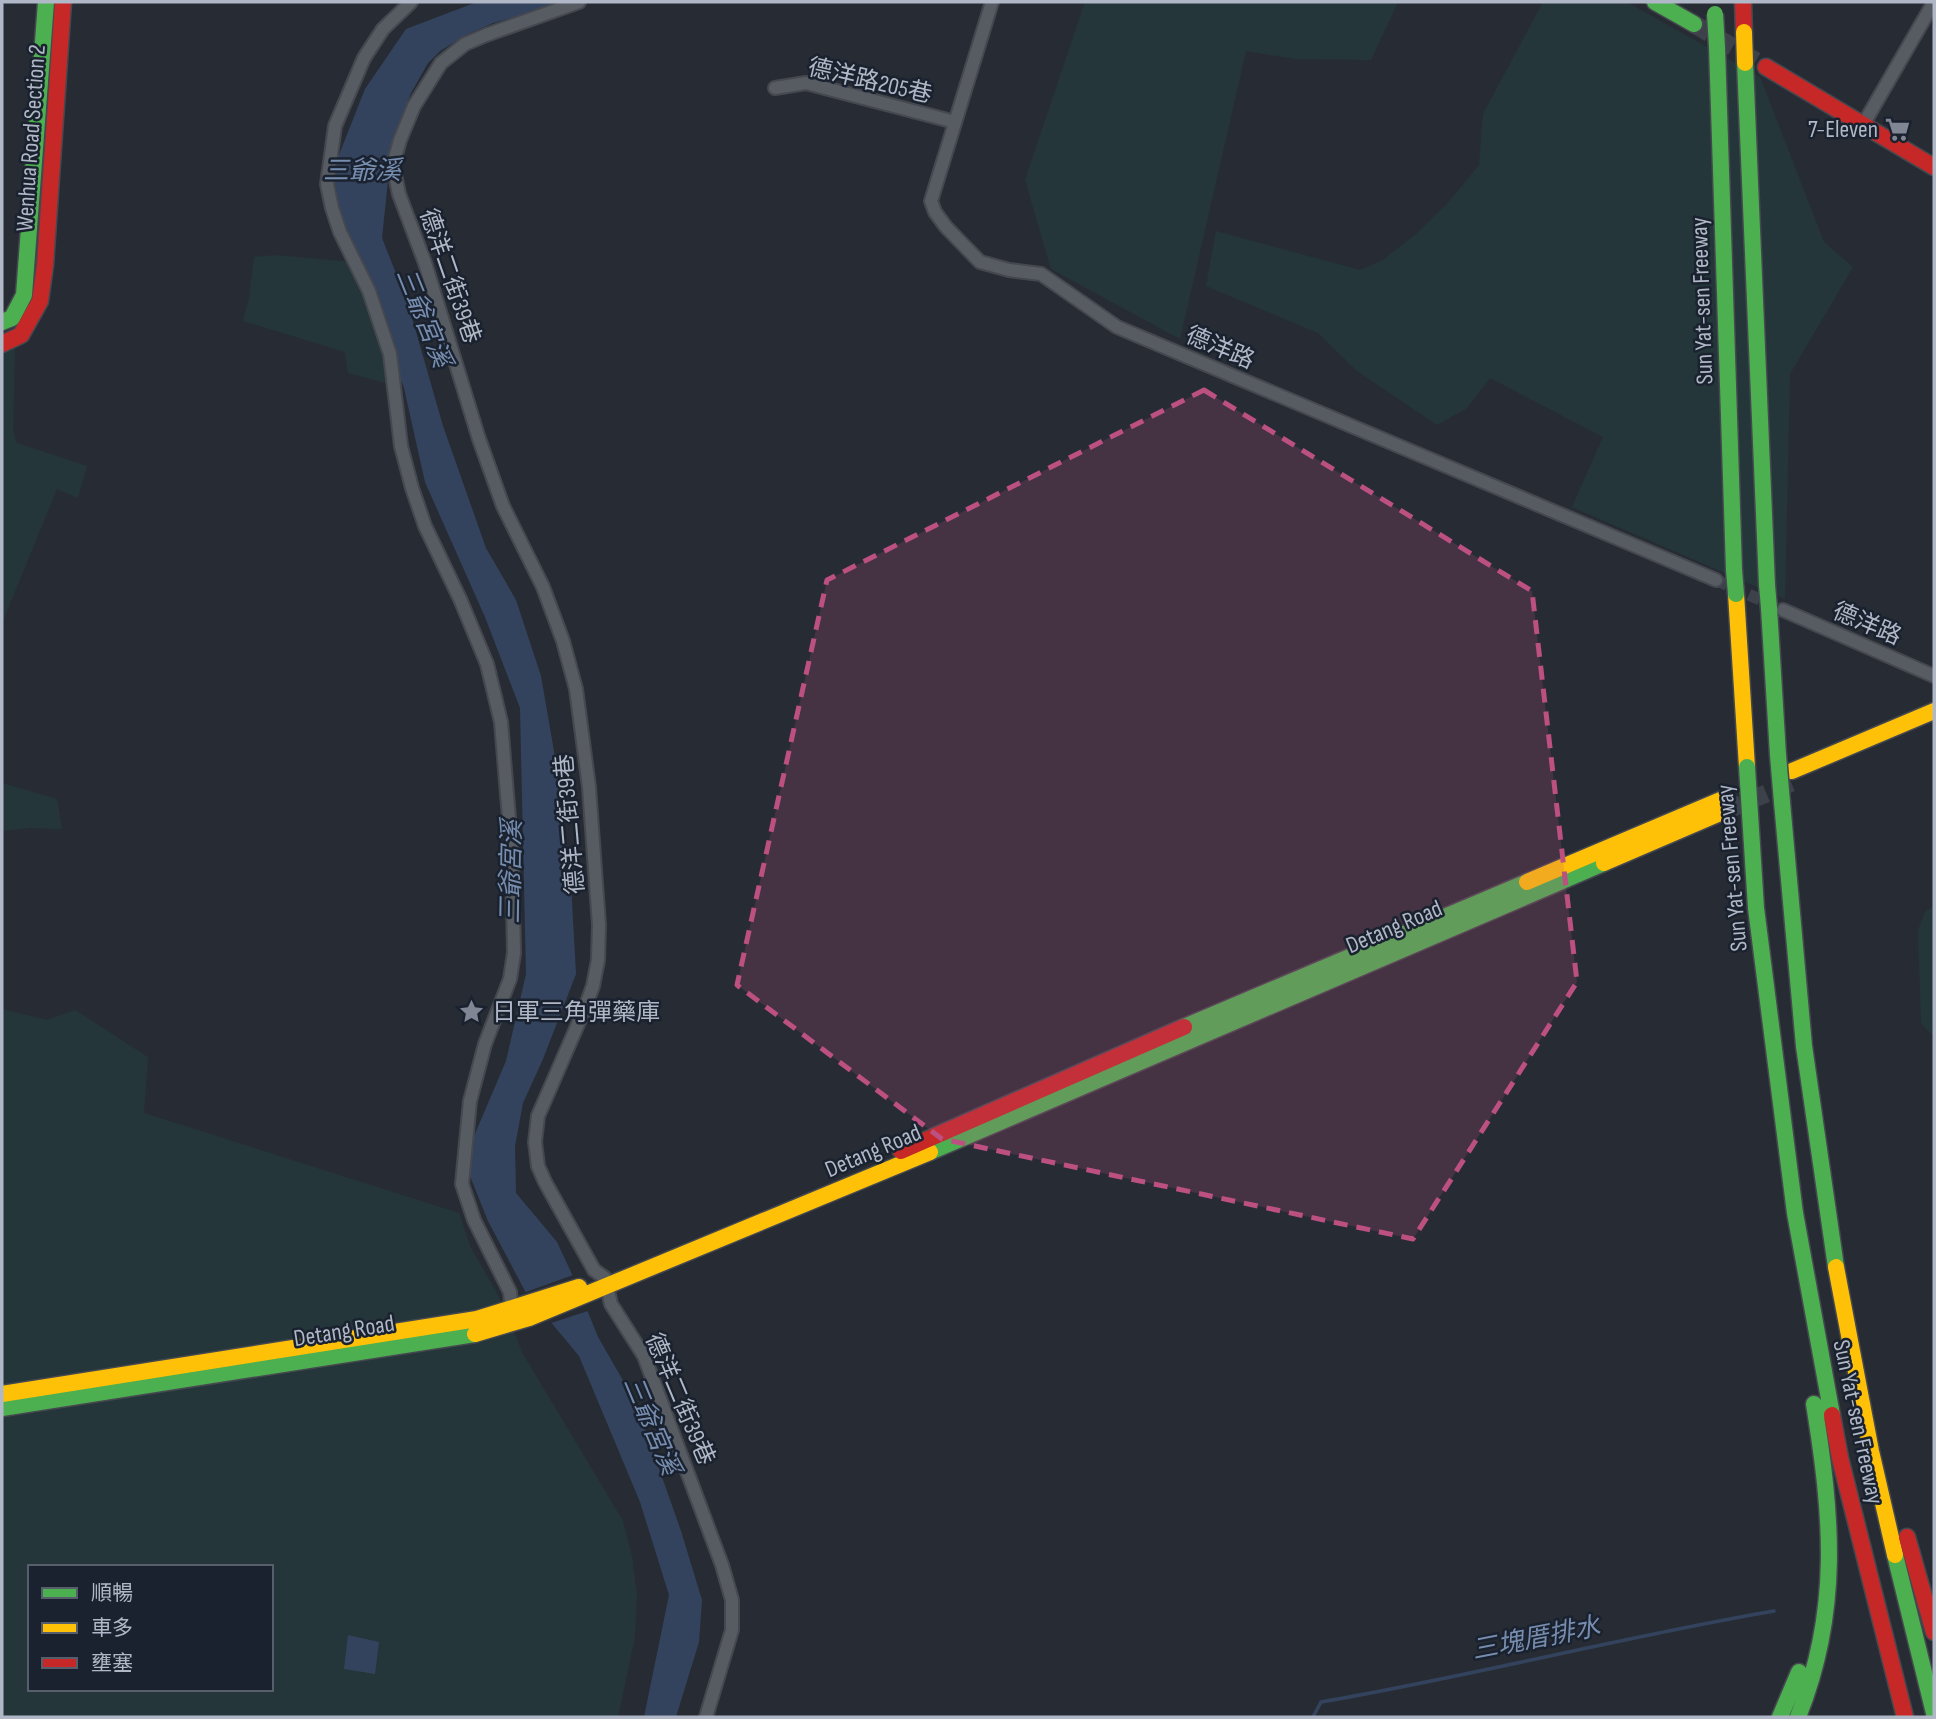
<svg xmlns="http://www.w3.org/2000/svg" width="1936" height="1719" font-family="'Sofia Sans Condensed','Noto Sans TC',sans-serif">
  <rect width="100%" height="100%" fill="#272c34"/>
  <!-- green -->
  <path fill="#24363a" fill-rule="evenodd" d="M1085,2H1398L1371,60L1295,59L1246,51L1180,339L1051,269L1025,180Z
    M1543,2H1627L1760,77L1824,242L1853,267L1790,374L1785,599L1572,507L1603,437L1490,378L1467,408L1437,425L1357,371L1318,333L1206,286L1216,231L1360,270L1383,260L1416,234L1447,204L1479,165L1483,114Z
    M274,255L352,262L368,294L393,385L348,373L345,352L243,321L249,299L254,257Z
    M15,341L13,432L17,443L87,466L78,498L57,489L2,623V348Z
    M2,783L57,799L62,829L30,828L2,831Z
    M1934,906V1037L1921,1023L1918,930L1925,912Z
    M2,1009L47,1020L75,1010L148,1057L144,1113L459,1213L470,1246L499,1297L523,1354L623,1521L632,1556L637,1595L635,1637L618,1717H2ZM30,1567H271V1689H30Z"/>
  <!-- water -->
  <path fill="#34435d" d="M477,2H558L529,13L493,23L466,35L440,51L428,63L411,93L392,142L382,238L408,304L443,426L486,548L516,600L541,676L561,792L571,884L576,974L543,1059L523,1103L515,1146L516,1193L557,1242L577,1285L598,1337L636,1403L681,1531L702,1600L699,1642L676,1717H644L669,1595L640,1502L579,1356L525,1291L488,1221L466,1166L469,1148L506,1061L526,974L520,708L485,617L425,482L404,388L340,217L333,170L365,89L406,29Z
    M348,1635L379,1642L375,1674L344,1669Z"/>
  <!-- pier -->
  <path fill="#272c34" d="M576,1274L591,1310L548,1324L523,1293Z"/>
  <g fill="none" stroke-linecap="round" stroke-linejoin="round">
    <!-- stream -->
    <path stroke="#34435d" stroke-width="3.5" d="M1313,1717L1321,1702C1473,1676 1622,1637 1774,1611"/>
    <!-- street-tunnel -->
    <path stroke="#3c414a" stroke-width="12" stroke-dasharray="12 6" stroke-linecap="butt" d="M1716,580L1770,604"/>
    <!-- secondary-tunnel -->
    <path stroke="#3c414a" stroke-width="18" stroke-dasharray="18 9" stroke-linecap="butt" d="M1694,24L1766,67
      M1725,811L1793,782"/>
    <defs>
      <path id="street" d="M411,2L383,29L364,58L335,126L327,184L332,208L340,232L369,291L390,354L401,446L412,488L425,526L460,599L487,664L501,722L512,854L514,953L510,979L485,1044L470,1101L462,1184L474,1220L510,1292L512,1310L517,1315
        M579,2L486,35L465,44L441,63L414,106L400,140L393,165L399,194L425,263L479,439L503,506L543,587L563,641L576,689L589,787L599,925L598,960L593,986L585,1008L538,1116L535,1142L538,1166L545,1182L594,1270L605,1278L611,1304L644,1356L722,1565L732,1600V1630L706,1717
        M992,2L931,201L935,212L946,227L980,262L1009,270L1041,274L1117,327L1716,580
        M775,88L806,83L955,122
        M1863,125L1934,2
        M1783,610L1934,676"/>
      <path id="fast" d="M1655,2L1694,24
        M1717,47L1734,570
        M1745,63L1767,585
        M2,322L12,318L24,295L46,2
        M1769,608L1778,755
        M1782,802L1804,1046L1836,1267
        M1750,814L1756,908L1795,1213L1832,1415
        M1184,1027L1527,882
        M930,1152L1604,863
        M2,1408L475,1334
        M1895,1555L1934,1713
        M1780,1717L1799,1672
        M1798,1717C1841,1610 1832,1515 1814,1404"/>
      <path id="slow" d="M1736,594L1747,767
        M1792,771L1934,711
        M1604,863L1725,811
        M1527,882L1725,798
        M1836,1267L1871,1451L1895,1555
        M475,1334L529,1318L930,1152
        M2,1394L477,1319L579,1287"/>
      <path id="jam" d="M1743,2L1744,32
        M1766,67L1934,167
        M2,344L21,335L40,301L45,265L63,2
        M901,1151L1184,1027
        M1832,1415L1840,1458L1905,1717
        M1907,1537L1934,1632"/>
    </defs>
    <!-- street casing -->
    <use href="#street" stroke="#45484f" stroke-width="16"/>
    <!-- fast casing -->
    <use href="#fast" stroke="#45484f" stroke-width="19"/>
    <!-- slow casing -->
    <use href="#slow" stroke="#45484f" stroke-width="19"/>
    <!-- jam casing -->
    <use href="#jam" stroke="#45484f" stroke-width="19"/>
    <!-- street -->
    <use href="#street" stroke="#575b62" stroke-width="12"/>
    <!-- fast -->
    <use href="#fast" stroke="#4caf50" stroke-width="16"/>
    <!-- slow -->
    <use href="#slow" stroke="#ffc107" stroke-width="16"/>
    <!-- jam -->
    <use href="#jam" stroke="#c62828" stroke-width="16"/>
    <defs>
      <path id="fast-bridge" d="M1715,14L1717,47
        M1734,570L1736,594
        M1767,585L1769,608
        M1778,755L1782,802
        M1747,767L1750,814"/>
      <path id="slow-bridge" d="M1744,32L1745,63"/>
    </defs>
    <!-- fast-bridge casing -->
    <use href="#fast-bridge" stroke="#44484f" stroke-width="19" stroke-linecap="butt"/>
    <!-- slow-bridge casing -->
    <use href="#slow-bridge" stroke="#44484f" stroke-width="19" stroke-linecap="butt"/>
    <!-- fast-bridge -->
    <use href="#fast-bridge" stroke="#4caf50" stroke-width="16"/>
    <!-- slow-bridge -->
    <use href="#slow-bridge" stroke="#ffc107" stroke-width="16"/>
  </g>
  <!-- marked area -->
  <path fill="#bc5080" fill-opacity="0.2" stroke="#bc5080" stroke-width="5" stroke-dasharray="14 9" stroke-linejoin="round" d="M1204,390L1532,591L1577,982L1413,1239L942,1139L737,985L827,580Z"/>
  <!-- icons -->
  <defs>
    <symbol id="supermarket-bare" viewBox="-9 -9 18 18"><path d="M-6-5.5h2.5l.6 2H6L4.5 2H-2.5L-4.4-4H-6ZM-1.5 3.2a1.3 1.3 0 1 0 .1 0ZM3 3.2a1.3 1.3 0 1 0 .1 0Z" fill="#808693" stroke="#1a222f" stroke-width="2.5" paint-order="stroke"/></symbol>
    <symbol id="sight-bare" viewBox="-9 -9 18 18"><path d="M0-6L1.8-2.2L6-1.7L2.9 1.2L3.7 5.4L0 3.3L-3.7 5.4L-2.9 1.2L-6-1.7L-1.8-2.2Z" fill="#808693" stroke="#1a222f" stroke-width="2.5" paint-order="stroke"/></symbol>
  </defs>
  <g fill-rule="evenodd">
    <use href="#supermarket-bare" x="1880" y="112" width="35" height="35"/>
    <use href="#sight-bare" x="454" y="994" width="35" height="35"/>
  </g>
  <g text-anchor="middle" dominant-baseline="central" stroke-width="5" stroke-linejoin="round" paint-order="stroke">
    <!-- street labels -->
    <g font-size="24" fill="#b0b7c6" stroke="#1a222f">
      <text transform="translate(870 81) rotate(13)">德洋路205巷</text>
      <text transform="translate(31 138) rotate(-86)">Wenhua Road Section 2</text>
      <text transform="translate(450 276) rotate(71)">德洋二街39巷</text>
      <text transform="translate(1702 301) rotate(-92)">Sun Yat-sen Freeway</text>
      <text transform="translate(1220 348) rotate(23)">德洋路</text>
      <text transform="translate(1867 624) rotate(23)">德洋路</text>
      <text transform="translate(570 824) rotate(-95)">德洋二街39巷</text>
      <text transform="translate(1732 868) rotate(-95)">Sun Yat-sen Freeway</text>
      <text transform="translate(1394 927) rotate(-23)">Detang Road</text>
      <text transform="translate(873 1151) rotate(-23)">Detang Road</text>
      <text transform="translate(344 1331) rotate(-9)">Detang Road</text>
      <text transform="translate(680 1399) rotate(67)">德洋二街39巷</text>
      <text transform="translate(1858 1422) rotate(78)">Sun Yat-sen Freeway</text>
    </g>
    <!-- poi labels -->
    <g font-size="24" fill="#b0b7c6" stroke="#1a222f" text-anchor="end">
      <text x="1878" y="129">7-Eleven</text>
      <text x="492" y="1012" text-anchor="start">日軍三角彈藥庫</text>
    </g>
    <!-- water labels -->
    <g font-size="26" font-style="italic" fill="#778daf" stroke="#1a222f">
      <text x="362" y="171">三爺溪</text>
      <text transform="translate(423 318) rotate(68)">三爺宮溪</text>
      <text transform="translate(512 872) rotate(-89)">三爺宮溪</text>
      <text transform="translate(651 1426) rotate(67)">三爺宮溪</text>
      <text transform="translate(1536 1639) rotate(-11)">三塊厝排水</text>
    </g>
  </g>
  <!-- border -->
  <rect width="1936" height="1719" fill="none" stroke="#b0b7c6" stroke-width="7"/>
  <!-- legend -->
  <rect x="28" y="1565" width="245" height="126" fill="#1a222f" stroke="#565e6b" stroke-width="2"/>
  <rect x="42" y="1588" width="35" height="10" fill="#4caf50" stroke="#565e6b" stroke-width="2"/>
  <text x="91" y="1600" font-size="21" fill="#b0b7c6">順暢</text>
  <rect x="42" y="1623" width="35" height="10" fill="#ffc107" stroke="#565e6b" stroke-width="2"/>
  <text x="91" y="1635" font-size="21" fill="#b0b7c6">車多</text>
  <rect x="42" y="1658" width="35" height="10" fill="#c62828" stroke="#565e6b" stroke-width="2"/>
  <text x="91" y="1670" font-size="21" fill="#b0b7c6">壅塞</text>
</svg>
